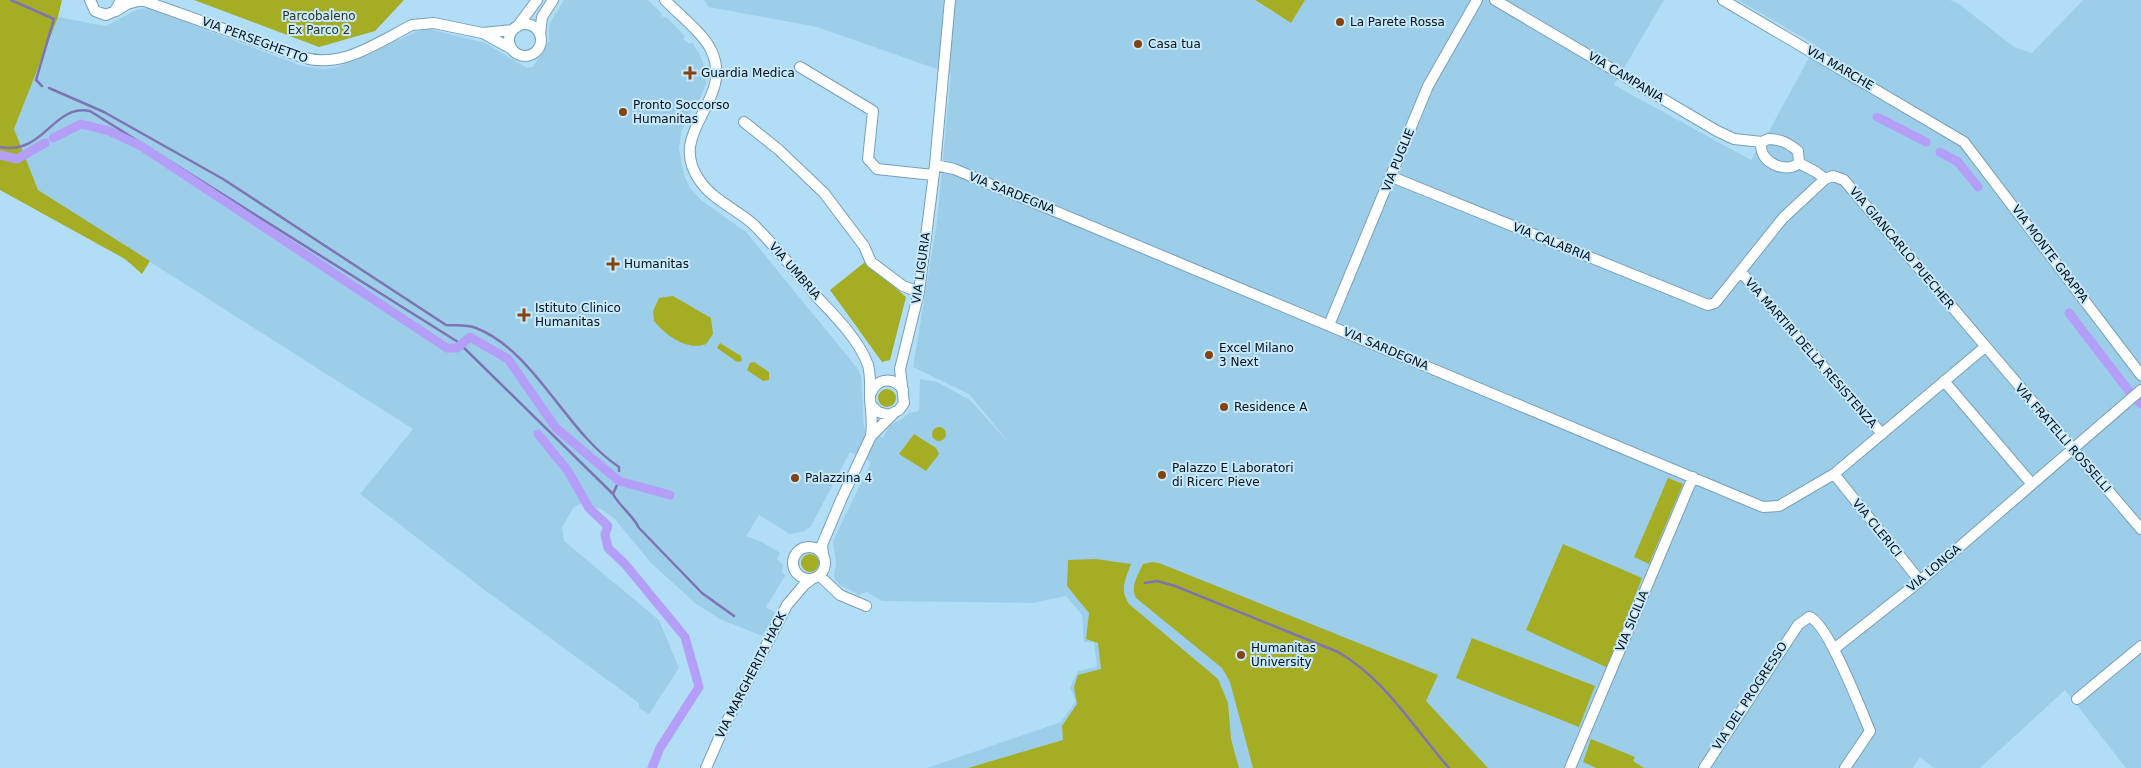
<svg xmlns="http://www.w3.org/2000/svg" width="2141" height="768" font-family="'DejaVu Sans',sans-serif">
  <rect width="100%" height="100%" fill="#b2ddf6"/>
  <!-- built -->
  <path fill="#9dcee9" d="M564,0H648L662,14L661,16L667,18L685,36L683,39L690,44L692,42L701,57L705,69L706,84L700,98L687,118L681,133L679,148L684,175L690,188L701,200L746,232L858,369L861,376L864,428L883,438L890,425L902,419L909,413L919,411L920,379L937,382L970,400L1011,445L969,394L913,367L937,222L951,74L817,27L709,7L704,0H1254L1291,23L1305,0H1664L1614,85L1751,160L1769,131L1816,45L1738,0H1950L1959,4L2014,47L2032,53L2083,0H2141V768H2126L2065,690L1980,768H1934L1920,757L1913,768H927L1061,722L1076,701L1070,688L1078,671L1097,667L1094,642H1084L1082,615L1066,596L1033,603L882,601L867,592L859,595L840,585L835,580L834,573L836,564L833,541L871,462L850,452L811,526L805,531L790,534L759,515L746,536L762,542L780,553L777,559L783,565L782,571L785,576L766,607L776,613L762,636L720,619L696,604L651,563L615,519L601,509L580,504L573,508L562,528L564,541L659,620L679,668L649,714L639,708V703L486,591L360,494L413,429L37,190L14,129L58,17L106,26L136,10L148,8L302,66L323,69L335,68L418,31L429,29L485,43L527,68L533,67L549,41V24Z"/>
  <!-- green -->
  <path fill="#a5ad25" d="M0,0H62L58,17L14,129L38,190L150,261L142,274L125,259L0,190Z
    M194,0H404L375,31L319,47Z
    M1255,0H1305L1291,23Z
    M865,262L906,297L890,360L882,362L830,290Z
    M673,296L711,318L713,334L706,344C688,351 666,336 654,321L653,311L659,298Z
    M720,343L741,356L742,361L737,362L717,348Z
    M754,362L769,372V380L763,381L747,370L750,363Z
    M878 398a9 9 0 1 1 18 0a9 9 0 1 1-18 0Z
    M932 434a7 7 0 1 1 14 0a7 7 0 1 1-14 0Z
    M914,434L936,448L939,454L926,471L899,454Z
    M1668,478L1683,484L1649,564L1634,557Z
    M1563,544L1642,578L1608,668L1526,630Z
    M801 563a9 9 0 1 1 18 0a9 9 0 1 1-18 0Z
    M1095,559L1131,564C1126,578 1119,590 1129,604L1218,679L1228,703L1231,739L1239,768H968L1063,740L1062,726L1077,704L1074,687L1078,675L1101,669L1098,643L1086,639L1089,613L1067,586L1068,560Z
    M1152,562L1159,563L1438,675L1426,701L1488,768H1253L1230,682L1222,668L1136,598C1130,586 1138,575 1143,564Z
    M1472,638L1595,686L1579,727L1456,678Z
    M1591,739L1635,757L1633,761L1644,768H1596L1583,762Z"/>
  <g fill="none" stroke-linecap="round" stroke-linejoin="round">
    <!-- stream -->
    <path stroke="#7e74b4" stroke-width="2.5" d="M11,0L54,19L36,80L42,86
      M49,88L104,112L223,179L446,325C456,326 466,324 476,328C535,351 565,431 619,467V471
      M0,147C44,156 52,104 90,111L458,342L613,494C620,507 633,515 639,528L702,593L734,616
      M613,494L617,485
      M1145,583L1157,581L1175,586L1338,652C1385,679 1414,728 1449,768"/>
    <!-- canal -->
    <path stroke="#b39ff7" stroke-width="9" d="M1877,117L1926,142
      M53,138L81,124L109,131L141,146L447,348H457L470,337L508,359L556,428L619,481L670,495
      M1940,152L1958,162L1978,187
      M0,155L17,159L45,143
      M2069,313L2129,391
      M2138,401L2141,404
      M538,434L568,471L589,508L608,526L605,534L608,548L625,564L685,637L699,687L660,748L652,768"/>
    <defs>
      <path id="minor" d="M90,0L95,11L106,15L115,11L121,0
        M142,0L302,57C341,70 378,42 412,25L434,23L482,33L513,30
        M665,0C678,14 703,33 711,50C736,101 664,131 700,181C713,200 736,209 753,224C776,247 797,273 818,298C836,317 859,340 868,365C871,376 870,387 870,399C871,412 873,423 871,436
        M1495,0L1717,131L1734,139L1762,142
        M1723,0L1964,142L2141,375
        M116,11L127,4L142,0
        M509 40a16 16 0 1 1 32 0a16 16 0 1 1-32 0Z
        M517,27L537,0
        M483,33L512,49
        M540,34L542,17L553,0
        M800,67L873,111L868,159L877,169L933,175
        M744,122L779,150L824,193L864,246L871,262L903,286L919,292
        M1768,139C1781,139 1788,143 1798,151L1799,163C1786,175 1756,161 1762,142Z
        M1799,163L1816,172L1825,179
        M935,165L954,169L1763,507L1779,506L1834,474L1985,347
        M1392,177L1708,305L1715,303L1783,218L1825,179L1833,176L1844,180L2141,529
        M1741,272L1882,434
        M1329,325L1428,86L1477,0
        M1944,381L2031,483
        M871,393C877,378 894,376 903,390
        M871,405L878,412L889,415L899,410L904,403L900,369L919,292L935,165L950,0
        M1834,474L1920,581
        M793 563a16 16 0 1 1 32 0a16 16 0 1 1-32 0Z
        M823,554L822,545L841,500L871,436L893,414
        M820,576L840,595L866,606
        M1834,649L1920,581L2141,390
        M2077,699L2141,646
        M706,768L723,729L787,605L804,585L812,579
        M1570,768L1693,477
        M1704,768L1798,625L1809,617C1827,621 1861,710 1870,731L1845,768"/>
    </defs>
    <!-- minor casing -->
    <use href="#minor" stroke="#77a0b7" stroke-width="12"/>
    <!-- minor -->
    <use href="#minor" stroke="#fff" stroke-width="10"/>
  </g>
  <!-- markers -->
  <g fill="#84430e" stroke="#c7e9fd" stroke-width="2">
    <circle cx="1340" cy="22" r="5"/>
    <circle cx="1138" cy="44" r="5"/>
    <path d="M687.5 65.5h5v5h5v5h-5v5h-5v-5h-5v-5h5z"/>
    <circle cx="623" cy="112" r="5"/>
    <path d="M610.5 256.5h5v5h5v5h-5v5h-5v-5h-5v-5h5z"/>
    <path d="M521.5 307.5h5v5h5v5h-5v5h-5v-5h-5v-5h5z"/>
    <circle cx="1209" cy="355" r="5"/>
    <circle cx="1224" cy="407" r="5"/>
    <circle cx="1162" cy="475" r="5"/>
    <circle cx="795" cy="478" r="5"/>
    <circle cx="1241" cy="655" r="5"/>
  </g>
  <g text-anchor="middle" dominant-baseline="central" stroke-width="4" stroke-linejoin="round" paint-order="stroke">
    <!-- park labels -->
    <g font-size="12" fill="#32351e" stroke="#c7e9fd">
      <text x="319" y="16">Parcobaleno<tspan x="319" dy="14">Ex Parco 2</tspan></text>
    </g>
    <!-- poi labels -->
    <g font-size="12" fill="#020f17" stroke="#c7e9fd" text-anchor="start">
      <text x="1350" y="22">La Parete Rossa</text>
      <text x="1148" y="44">Casa tua</text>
      <text x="701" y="73">Guardia Medica</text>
      <text x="633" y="105">Pronto Soccorso<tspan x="633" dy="14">Humanitas</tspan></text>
      <text x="624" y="264">Humanitas</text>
      <text x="535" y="308">Istituto Clinico<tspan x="535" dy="14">Humanitas</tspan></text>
      <text x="1219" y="348">Excel Milano<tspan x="1219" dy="14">3 Next</tspan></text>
      <text x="1234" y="407">Residence A</text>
      <text x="1172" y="468">Palazzo E Laboratori<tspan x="1172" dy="14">di Ricerc Pieve</tspan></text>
      <text x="805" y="478">Palazzina 4</text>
      <text x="1251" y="648">Humanitas<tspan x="1251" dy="14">University</tspan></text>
    </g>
    <!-- street labels -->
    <g font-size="12" fill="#020f17" stroke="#c7e9fd">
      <text transform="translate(255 40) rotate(20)">VIA PERSEGHETTO</text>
      <text transform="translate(1840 68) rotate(30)">VIA MARCHE</text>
      <text transform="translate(1626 77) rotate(31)">VIA CAMPANIA</text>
      <text transform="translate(1398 160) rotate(-68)">VIA PUGLIE</text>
      <text transform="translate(1012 193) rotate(22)">VIA SARDEGNA</text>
      <text transform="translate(1552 242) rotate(22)">VIA CALABRIA</text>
      <text transform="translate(1902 248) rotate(50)">VIA GIANCARLO PUECHER</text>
      <text transform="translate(2050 254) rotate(53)">VIA MONTE GRAPPA</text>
      <text transform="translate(921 268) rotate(-82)">VIA LIGURIA</text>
      <text transform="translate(795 271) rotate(49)">VIA UMBRIA</text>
      <text transform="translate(1386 349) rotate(23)">VIA SARDEGNA</text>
      <text transform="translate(1811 353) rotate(49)">VIA MARTIRI DELLA RESISTENZA</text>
      <text transform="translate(2063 438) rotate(49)">VIA FRATELLI ROSSELLI</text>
      <text transform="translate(1877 528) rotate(51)">VIA CLERICI</text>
      <text transform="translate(1934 568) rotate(-40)">VIA LONGA</text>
      <text transform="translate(1632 621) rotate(-67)">VIA SICILIA</text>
      <text transform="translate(751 675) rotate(-63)">VIA MARGHERITA HACK</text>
      <text transform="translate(1750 696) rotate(-57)">VIA DEL PROGRESSO</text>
    </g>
  </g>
</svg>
